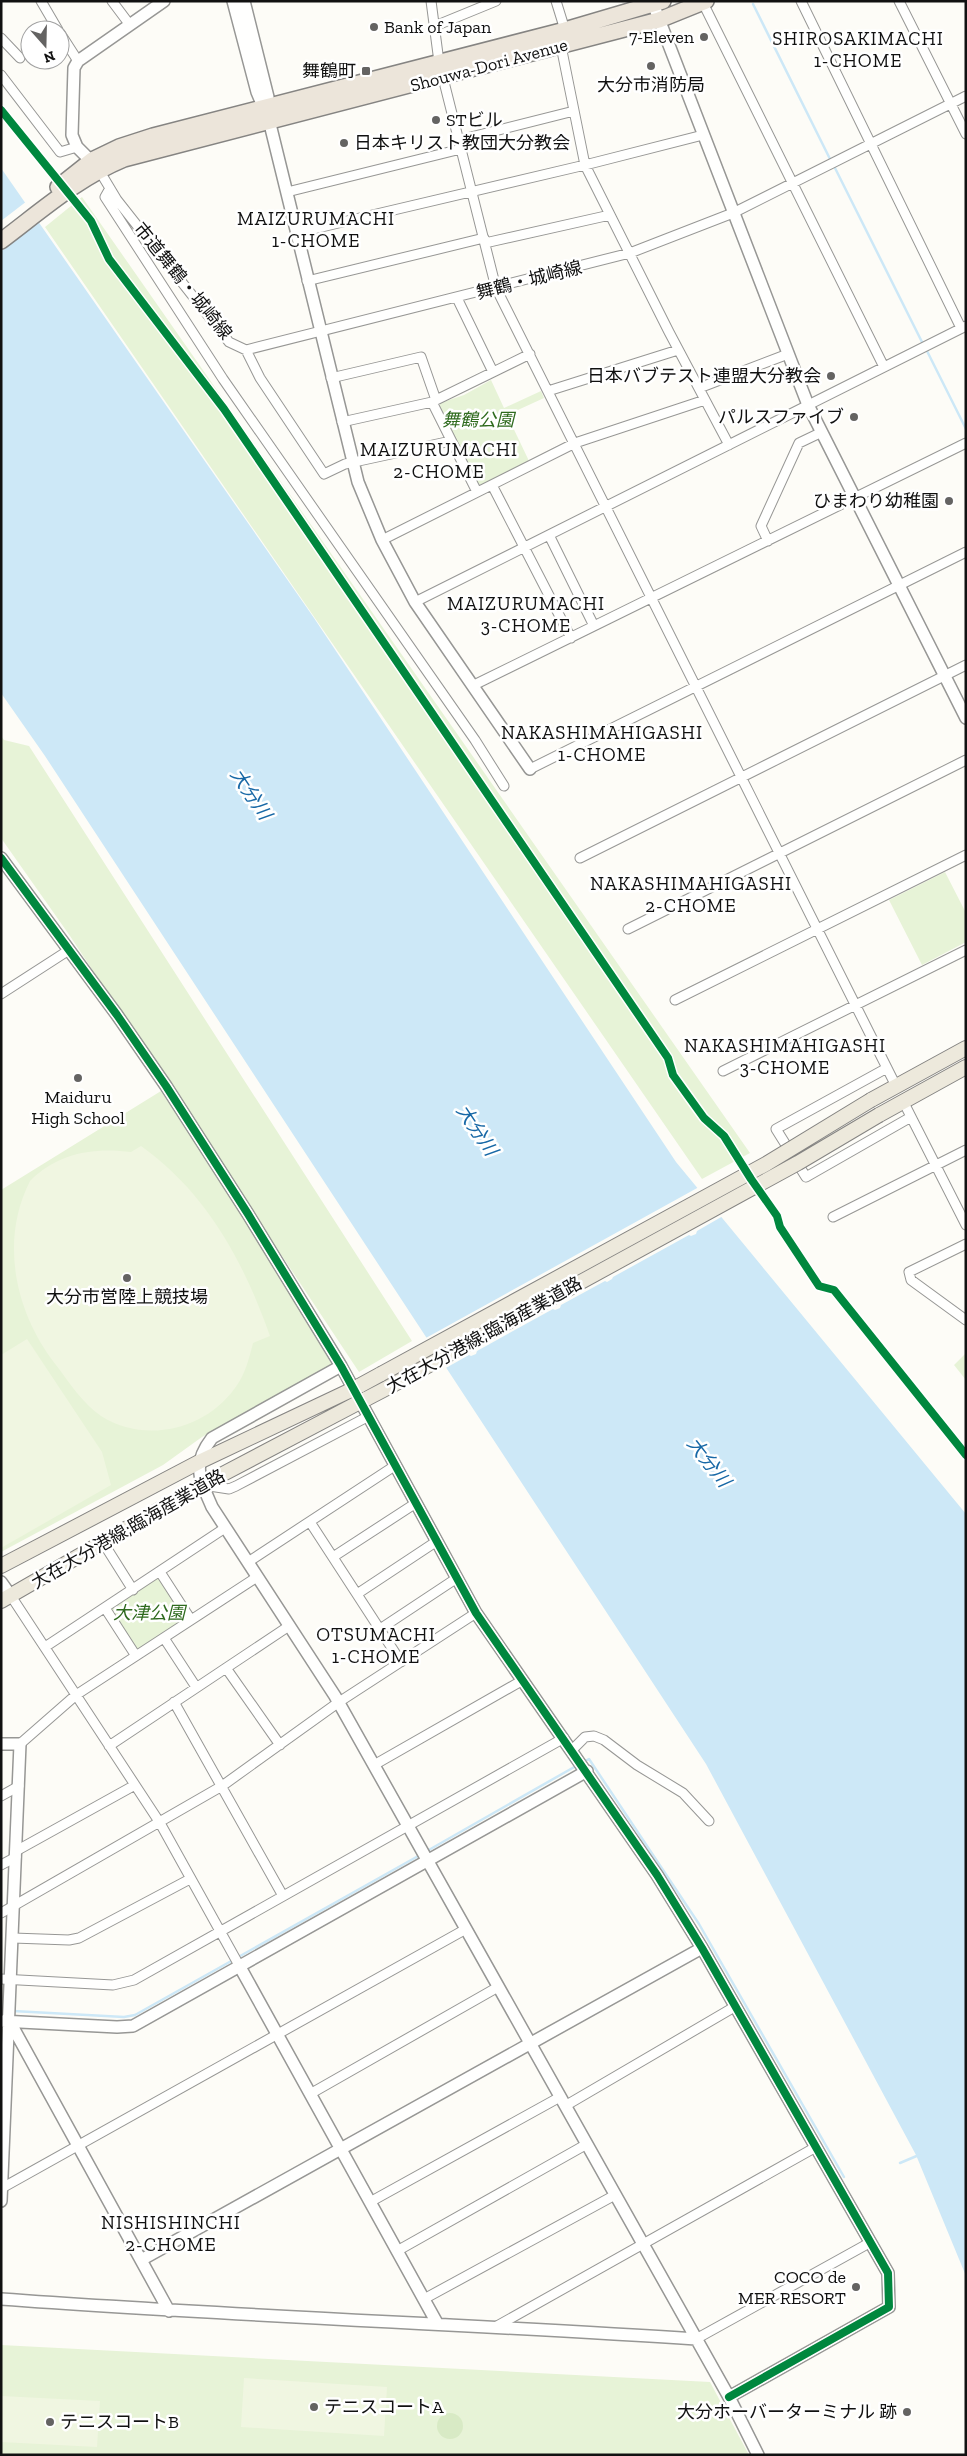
<svg xmlns="http://www.w3.org/2000/svg" width="967" height="2456" font-family="'Zilla Slab','Noto Sans JP',serif">
  <rect width="100%" height="100%" fill="#fdfcf7"/>
  <!-- green -->
  <path fill="#e7f3d7" d="M82,197L750,1153L702,1179L45,227Z
    M491,380L504,408L541,391L544,398L507,415L529,461L481,485L477,483L440,408V403L464,395Z
    M1,736L4,740L29,746L412,1341L359,1372L70,936L1,838Z
    M945,872L966,913V942L922,965L889,900Z
    M161,1091L256,1236L332,1365L202,1437L163,1465L1,1552V1190Z
    M966,1353V1380L954,1365Z
    M155,1578H159L185,1617L184,1621L140,1650L136,1649L111,1611L112,1607Z
    M1,2345L710,2382L749,2455H1Z"/>
  <!-- forest -->
  <path fill="#d8eac5" d="M437 2426a13 13 0 1 1 26 0a13 13 0 1 1-26 0Z"/>
  <!-- pitch -->
  <path fill="#f0f6e1" d="M141,1146C206,1192 244,1262 270,1336L253,1343C249,1359 245,1375 235,1388C205,1430 145,1444 101,1416C83,1404 69,1382 56,1365C14,1311 0,1240 30,1181C57,1153 94,1147 131,1152Z
    M27,1339L102,1452L111,1485L1,1548V1355Z
    M244,2378L387,2387L384,2436L241,2427Z
    M1,2396L100,2401L97,2447L1,2442Z"/>
  <!-- water -->
  <path fill="#cde8f7" d="M1,168L314,618L676,1162L966,1514V2276L916,2155L706,1764L45,756L1,693Z"/>
  <!-- pier -->
  <path fill="#fdfcf7" d="M27,201L41,221L1,251V221Z
    M699,1187L723,1216L697,1231L696,1234L691,1236L689,1235L613,1277L612,1279L607,1282L605,1281L561,1305L560,1308L555,1310L553,1309L477,1351L476,1354L471,1356L469,1355L444,1369L424,1339Z"/>
  <g fill="none" stroke-linecap="round" stroke-linejoin="round">
    <!-- stream -->
    <path stroke="#cde8f7" stroke-width="2.5" d="M753,4L831,161
      M834,166L923,344
      M926,349L966,429
      M583,1762L589,1759L699,1924L844,2177
      M427,1851L576,1766
      M13,2011L124,2017L135,2015L420,1855
      M900,2163L919,2155"/>
    <defs>
      <path id="minor" d="M41,1L58,30
        M112,1L130,25
        M431,1L439,62L496,288L896,1086
        M556,1L565,30
        M801,1L961,328
        M899,1L966,134
        M703,3L884,367
        M435,26L496,1
        M60,33L78,61
        M1,38L20,58
        M561,46L585,165L669,332L729,445
        M1,75L60,152L77,147
        M459,140L574,111
        M99,170L117,200L229,342L246,350L630,253L733,213L966,96
        M109,190L105,197L223,379L475,740L504,786
        M287,192L461,149
        M296,233L585,165L703,135
        M485,243L610,215
        M307,281L484,238
        M457,298L493,372
        M246,350L260,378L324,474L345,464L451,441
        M331,378L421,357L436,400
        M699,388L788,354
        M548,391L678,350
        M432,402L477,492
        M342,422L432,402L530,354
        M492,485L571,638
        M549,535L594,626
        M382,540L575,443L705,400
        M768,541L761,526L799,443L822,432
        M415,602L966,326
        M474,685L966,443
        M530,769L966,552
        M580,858L966,665
        M628,929L966,760
        M1,994L69,950
        M675,1000L966,855
        M887,1068L776,1129L806,1177L911,1117
        M723,1071L966,950
        M903,1101L966,1225
        M833,1217L966,1150
        M966,1244L909,1272L911,1280L966,1320
        M203,1485L229,1489L236,1486L369,1416
        M310,1522L401,1662
        M104,1544L133,1590
        M333,1557L416,1503
        M248,1562L396,1465
        M160,1572L191,1620
        M357,1594L437,1541
        M11,1596L160,1823L240,1967
        M105,1608L136,1656
        M380,1629L457,1578
        M164,1638L196,1687
        M45,1647L225,1528
        M226,1668L280,1745
        M174,1702L283,1896
        M20,1744L76,1695L257,1577
        M109,1746L289,1626
        M572,1750L585,1737L594,1736L604,1740L637,1765L683,1793L709,1821
        M374,1765L523,1680
        M1,1796L19,1786
        M16,1851L135,1785
        M1,1865L16,1857
        M1,1913L222,1786L339,1702L476,1613
        M13,1938L69,1940L79,1938L190,1879
        M1,1979L113,1985L134,1980L564,1738
        M310,2094L498,1987
        M565,2106L736,2006
        M2,2188L466,1929
        M370,2202L560,2097
        M397,2251L587,2144
        M424,2299L615,2195
        M497,2326L816,2147
        M696,2339L871,2242"/>
      <path id="tertiary" d="M233,1L257,92L269,120L358,482L382,540L415,602L530,769
        M244,1L268,97L265,106
        M652,1L808,405L966,718
        M96,166L77,147L72,135L74,68L78,61L164,1
        M1,858L117,1015L166,1086L248,1214L341,1366L476,1613L657,1875L702,1948L888,2273L889,2307L729,2397
        M341,1366L212,1438C191,1465 200,1479 212,1507L335,1696L729,2397L758,2455
        M1,1582L11,1596
        M1,1744H20L1,2201
        M240,1967L437,2323
        M1,2021L117,2027L133,2026L587,1771
        M10,2022L169,2311
        M141,2260L702,1948
        M1,2299C233,2316 464,2324 696,2339"/>
      <path id="primary" d="M871,1100L966,1048
        M879,1115L966,1067
        M359,1386L381,1374
        M366,1399L389,1387
        M1,1566L199,1462L349,1391
        M1,1601L202,1485L356,1404"/>
      <path id="trunk" d="M58,187L92,160L119,147L153,136L565,30L663,1
        M1,241C41,211 78,178 124,159L659,20L706,1"/>
    </defs>
    <!-- minor casing -->
    <use href="#minor" stroke="#979795" stroke-width="11"/>
    <!-- tertiary casing -->
    <use href="#tertiary" stroke="#979795" stroke-width="14"/>
    <!-- primary casing -->
    <use href="#primary" stroke="#858482" stroke-width="16"/>
    <!-- trunk casing -->
    <use href="#trunk" stroke="#858482" stroke-width="18"/>
    <!-- minor -->
    <use href="#minor" stroke="#fffffe" stroke-width="9"/>
    <!-- tertiary -->
    <use href="#tertiary" stroke="#fffffe" stroke-width="11"/>
    <!-- primary -->
    <use href="#primary" stroke="#ede9dc" stroke-width="14"/>
    <!-- trunk -->
    <use href="#trunk" stroke="#ece5da" stroke-width="15"/>
    <defs>
      <path id="primary-bridge" d="M381,1374L766,1164L871,1100
        M389,1387L798,1163L879,1115
        M349,1391L359,1386
        M356,1404L366,1399"/>
    </defs>
    <!-- primary-bridge casing -->
    <use href="#primary-bridge" stroke="#858482" stroke-width="16" stroke-linecap="butt"/>
    <!-- primary-bridge -->
    <use href="#primary-bridge" stroke="#ede9dc" stroke-width="14"/>
    <defs>
      <path id="cycleway" d="M1,110L91,221L109,259L224,409L668,1058L673,1075L704,1118L724,1136L751,1179L777,1216L780,1227L819,1286L834,1290L966,1455
        M1,858L117,1015L166,1086L248,1214L341,1366L476,1613L657,1875L702,1948L888,2273L889,2307L729,2397"/>
    </defs>
    <!-- cycleway casing -->
    <use href="#cycleway" stroke="#fff" stroke-width="11"/>
    <!-- cycleway -->
    <use href="#cycleway" stroke="#00873e" stroke-width="8"/>
  </g>
  <!-- markers -->
  <g fill="#646362" stroke="#fff" stroke-width="2">
    <circle cx="374" cy="27" r="5"/>
    <circle cx="704" cy="37" r="5"/>
    <circle cx="651" cy="66" r="5"/>
    <rect x="361" y="66" width="10" height="10" rx="2.5"/>
    <circle cx="436" cy="120" r="5"/>
    <circle cx="344" cy="143" r="5"/>
    <circle cx="831" cy="376" r="5"/>
    <circle cx="854" cy="417" r="5"/>
    <circle cx="949" cy="501" r="5"/>
    <circle cx="78" cy="1078" r="5"/>
    <circle cx="127" cy="1278" r="5"/>
    <circle cx="856" cy="2287" r="5"/>
    <circle cx="314" cy="2407" r="5"/>
    <circle cx="907" cy="2412" r="5"/>
    <circle cx="50" cy="2422" r="5"/>
  </g>
  <g text-anchor="middle" dominant-baseline="central" stroke-width="5" stroke-linejoin="round" paint-order="stroke">
    <!-- poi labels -->
    <g font-size="18" fill="#111" stroke="#fff" text-anchor="end">
      <text x="384" y="27" text-anchor="start">Bank of Japan</text>
      <text x="694" y="37">7-Eleven</text>
      <text x="356" y="71">舞鶴町</text>
      <text x="651" y="85" text-anchor="middle">大分市消防局</text>
      <text x="446" y="120" text-anchor="start">STビル</text>
      <text x="354" y="143" text-anchor="start">日本キリスト教団大分教会</text>
      <text x="821" y="376">日本バブテスト連盟大分教会</text>
      <text x="844" y="417">パルスファイブ</text>
      <text x="939" y="501">ひまわり幼稚園</text>
      <text x="78" y="1097" text-anchor="middle">Maiduru<tspan x="78" dy="21">High School</tspan></text>
      <text x="127" y="1297" text-anchor="middle">大分市営陸上競技場</text>
      <text x="846" y="2277">COCO de<tspan x="846" dy="21">MER RESORT</tspan></text>
      <text x="324" y="2407" text-anchor="start">テニスコートA</text>
      <text x="897" y="2412">大分ホーバーターミナル 跡</text>
      <text x="60" y="2422" text-anchor="start">テニスコートB</text>
    </g>
    <!-- street labels -->
    <g font-size="18" fill="#111" stroke="#fff">
      <text transform="translate(489 65) rotate(-15)">Shouwa-Dori Avenue</text>
      <text transform="translate(529 280) rotate(-14)">舞鶴・城崎線</text>
      <text transform="translate(183 281) rotate(51)">市道舞鶴・城崎線</text>
      <text transform="translate(484 1335) rotate(-29)">大在大分港線;臨海産業道路</text>
      <text transform="translate(128 1529) rotate(-30)">大在大分港線;臨海産業道路</text>
    </g>
    <!-- park labels -->
    <g font-size="18" font-style="italic" fill="#2f6b1f" stroke="#fff">
      <text x="478" y="420">舞鶴公園</text>
      <text x="149" y="1613">大津公園</text>
    </g>
    <!-- neighbourhood labels -->
    <g font-size="19" letter-spacing="1" fill="#111" stroke="#fff">
      <text x="858" y="38">SHIROSAKIMACHI<tspan x="858" dy="22">1-CHOME</tspan></text>
      <text x="316" y="218">MAIZURUMACHI<tspan x="316" dy="22">1-CHOME</tspan></text>
      <text x="439" y="449">MAIZURUMACHI<tspan x="439" dy="22">2-CHOME</tspan></text>
      <text x="526" y="603">MAIZURUMACHI<tspan x="526" dy="22">3-CHOME</tspan></text>
      <text x="602" y="732">NAKASHIMAHIGASHI<tspan x="602" dy="22">1-CHOME</tspan></text>
      <text x="691" y="883">NAKASHIMAHIGASHI<tspan x="691" dy="22">2-CHOME</tspan></text>
      <text x="785" y="1045">NAKASHIMAHIGASHI<tspan x="785" dy="22">3-CHOME</tspan></text>
      <text x="376" y="1634">OTSUMACHI<tspan x="376" dy="22">1-CHOME</tspan></text>
      <text x="171" y="2222">NISHISHINCHI<tspan x="171" dy="22">2-CHOME</tspan></text>
    </g>
    <!-- water labels -->
    <g font-size="19" font-style="italic" fill="#1768a6" stroke="#fff">
      <text transform="translate(251 794) rotate(56)">大分川</text>
      <text transform="translate(477 1130) rotate(56)">大分川</text>
      <text transform="translate(709 1462) rotate(52)">大分川</text>
    </g>
  </g>
  <!-- border -->
  <rect width="967" height="2456" fill="none" stroke="#111111" stroke-width="5"/>
  <!-- north arrow -->
  <g transform="translate(45 45) rotate(160)"><circle r="24" fill="#ffffff" stroke="#a0a0a0"/>
  <path d="M0-4L9 19L0 12L-9 19Z" fill="#646362"/>
  <text y="-8" font-size="14" font-weight="bold" text-anchor="middle" fill="#111111">N</text>
  </g>
</svg>
